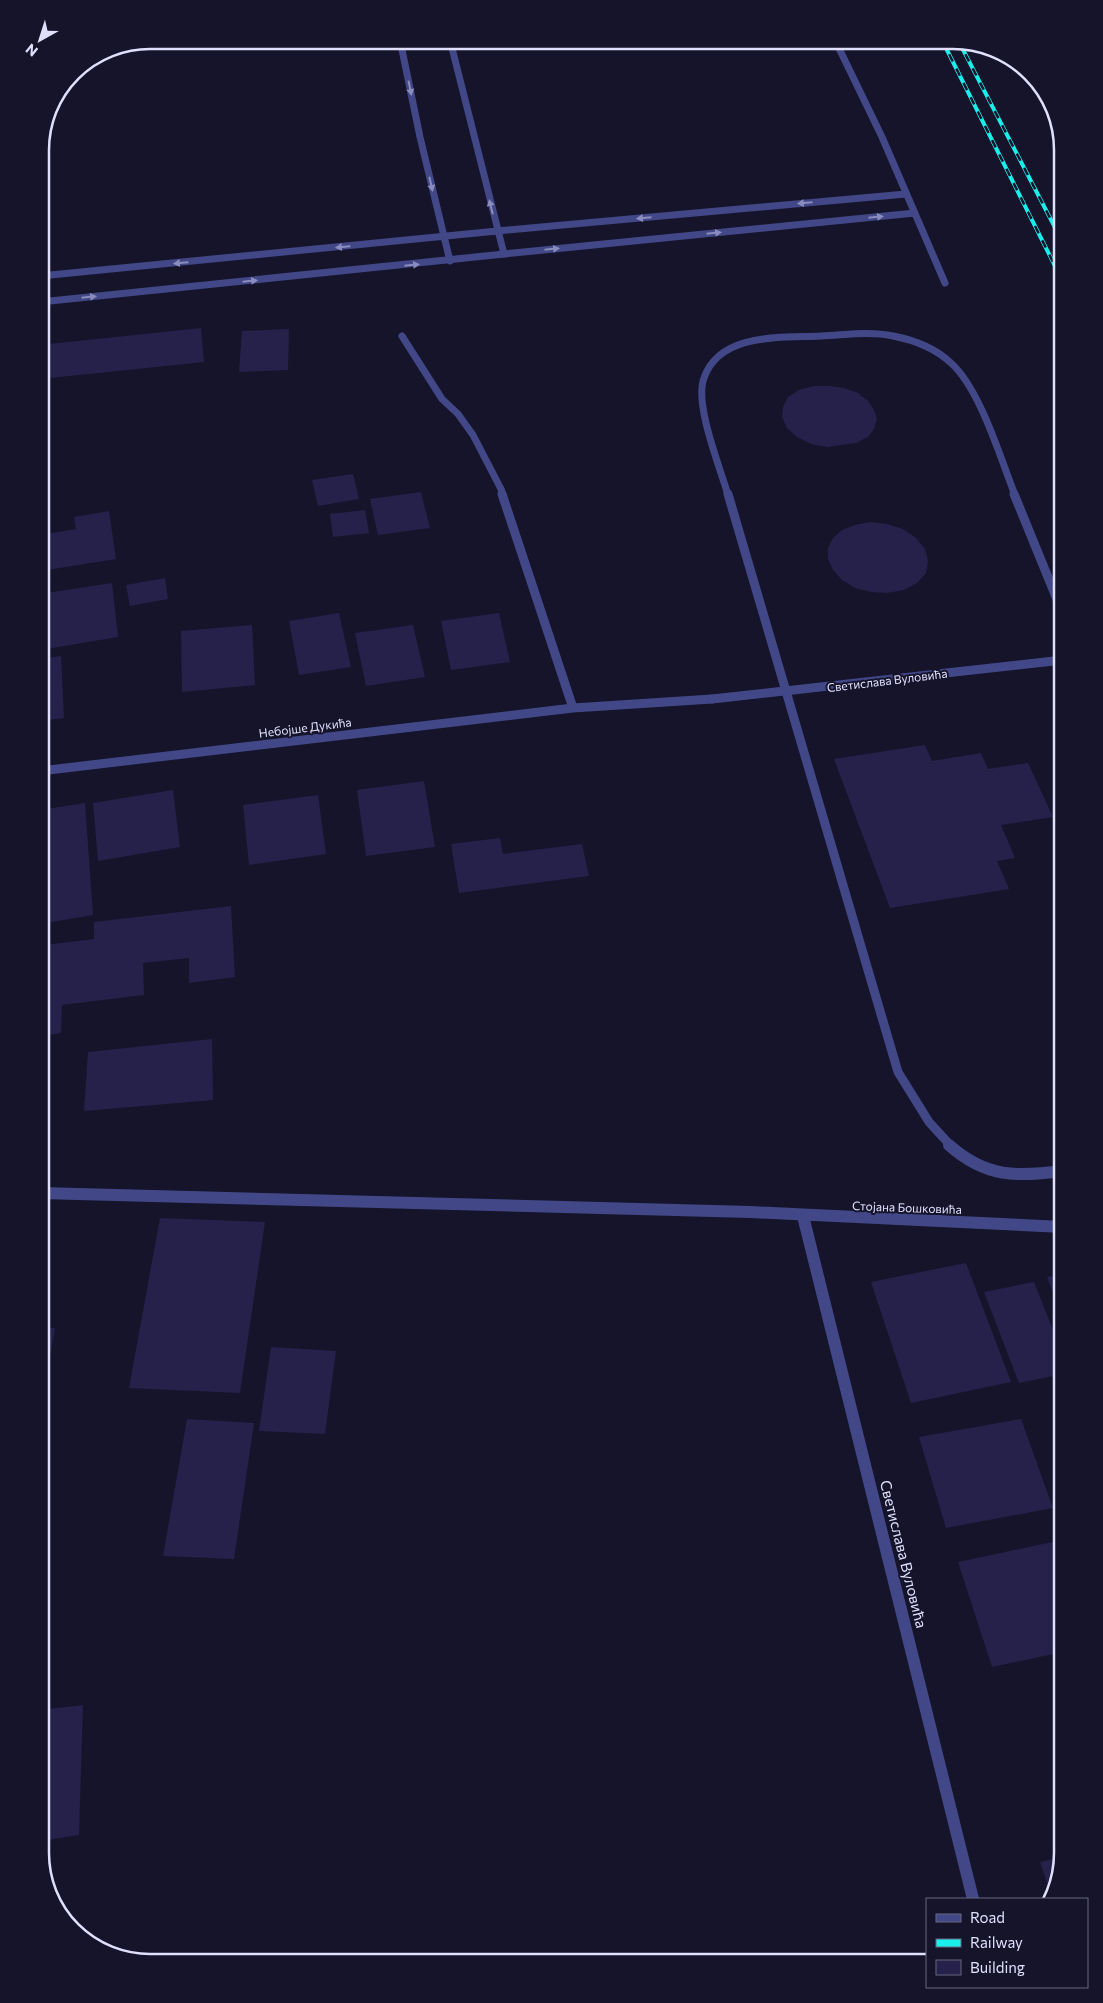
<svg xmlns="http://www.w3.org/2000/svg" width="1103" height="2003" font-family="Commissioner,sans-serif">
  <rect width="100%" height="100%" fill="#15142b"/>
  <!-- building -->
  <path fill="#25214b" d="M201,328L204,362L40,379V345Z
    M289,329L288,370L239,372L242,331Z
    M814,386H830L844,388L858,393L868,401L874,410L877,419L874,429L868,437L856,443L828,447L811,444L797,437L787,428L782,417L783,407L788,397L799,390Z
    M353,474L359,499L318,506L312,480Z
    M421,492L430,528L378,535L370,499Z
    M365,510L369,533L333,537L330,514Z
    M109,511L116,559L41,571L40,535L76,529L74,517Z
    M870,522L887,524L903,529L916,538L925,549L928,561L926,573L917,583L904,590L887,593L871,592L855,588L842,580L833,570L828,559V548L833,538L842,530L855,525Z
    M165,578L168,599L130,606L126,585Z
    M112,583L118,637L40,650V594Z
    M339,613L351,667L299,675L289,621Z
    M499,613L510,662L451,670L441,621Z
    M252,625L255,685L182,692L181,631Z
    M413,625L425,677L366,686L355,633Z
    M61,656L64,718L40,721V659Z
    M925,745L932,761L981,753L988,769L1028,763L1053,817L1001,825L1015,858L997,861L1009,889L890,908L834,759Z
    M424,781L435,847L366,856L357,790Z
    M173,790L180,847L98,861L93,803Z
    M318,795L326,854L249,865L243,805Z
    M85,803L93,915L40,924V810Z
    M500,838L503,854L582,844L589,876L459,893L451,844Z
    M231,906L235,977L189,983V958L143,963L144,995L62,1005L61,1033L40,1036V969L45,968V945L94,939V922Z
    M212,1039L213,1100L84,1111L88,1052Z
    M160,1218L265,1222L240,1393L129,1388Z
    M966,1263L1011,1382L911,1403L871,1282Z
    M1063,1274V1320L1047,1277Z
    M1034,1282L1063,1355V1374L1019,1383L984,1292Z
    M40,1328H55L42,1403H40Z
    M271,1347L336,1351L325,1434L259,1431Z
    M187,1419L254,1423L234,1559L163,1556Z
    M1021,1419L1053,1508L946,1528L919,1437Z
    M1057,1541L1063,1558V1652L992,1667L958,1562Z
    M83,1705L79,1835L40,1841V1710Z
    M1062,1857L1051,1894L1040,1862Z
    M247,1954L660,1960V1963H246Z"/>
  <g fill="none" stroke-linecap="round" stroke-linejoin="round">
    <!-- path -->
    <path stroke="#3bb6a0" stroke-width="2" stroke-dasharray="2 2.5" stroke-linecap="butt" d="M1027,74L1059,130"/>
    <!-- service-far2 -->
    <path stroke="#424887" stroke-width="7" d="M402,336L442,399L458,414L473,435L501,489
      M728,495C720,467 694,404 704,378C720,332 783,338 821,336C846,335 869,331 893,336C914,340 935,348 951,363C980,389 1000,457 1015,495"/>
    <!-- service-far1 -->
    <path stroke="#424887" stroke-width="9" d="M728,494L898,1072L929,1122L951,1146
      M1014,494L1063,614
      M712,699L1063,660"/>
    <!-- service -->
    <path stroke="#424887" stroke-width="12" d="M949,1145C986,1178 1017,1177 1063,1171"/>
    <!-- minor-far2 -->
    <path stroke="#424887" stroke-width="7" d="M835,40L882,137L945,283
      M497,231L906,194
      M504,254L915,213
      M501,489L503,495"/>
    <!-- minor-far1 -->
    <path stroke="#424887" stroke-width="9" d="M502,494L573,708
      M40,771L573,708L712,699"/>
    <!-- minor -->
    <path stroke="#424887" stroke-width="12" d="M40,1193L750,1212L1063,1227
      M803,1216L973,1899"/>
    <!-- tertiary -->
    <path stroke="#424887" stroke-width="7" d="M400,40L420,137L450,261
      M40,276L497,231
      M40,302L504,254L450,40"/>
    <defs>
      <path id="rail" d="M942,40L1063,282
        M958,40L1063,243"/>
    </defs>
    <!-- rail casing -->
    <use href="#rail" stroke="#1aeeeb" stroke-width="4"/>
    <!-- rail -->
    <use href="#rail" stroke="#15142b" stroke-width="2.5" stroke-dasharray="8" stroke-linecap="butt"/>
  </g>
  <!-- one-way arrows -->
  <defs><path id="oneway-solid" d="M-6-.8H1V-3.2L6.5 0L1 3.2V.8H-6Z" transform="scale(1.25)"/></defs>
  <g fill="#898cbc">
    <use href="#oneway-solid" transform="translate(410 88) rotate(78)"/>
    <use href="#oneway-solid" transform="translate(431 184) rotate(77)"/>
    <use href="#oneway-solid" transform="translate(805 203) rotate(175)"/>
    <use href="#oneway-solid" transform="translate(491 207) rotate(-104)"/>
    <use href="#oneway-solid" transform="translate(876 217) rotate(-6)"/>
    <use href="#oneway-solid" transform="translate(644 218) rotate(175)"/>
    <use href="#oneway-solid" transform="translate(714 233) rotate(-6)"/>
    <use href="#oneway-solid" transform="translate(343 247) rotate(175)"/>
    <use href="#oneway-solid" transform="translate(552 249) rotate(-6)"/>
    <use href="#oneway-solid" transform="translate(181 263) rotate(175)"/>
    <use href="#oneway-solid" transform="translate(412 265) rotate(-6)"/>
    <use href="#oneway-solid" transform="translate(250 281) rotate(-6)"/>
    <use href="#oneway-solid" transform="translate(89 297) rotate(-6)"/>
  </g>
  <g text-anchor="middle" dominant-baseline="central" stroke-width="4" stroke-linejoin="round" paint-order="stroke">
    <!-- street labels -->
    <g font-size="12" fill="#e0e0fd" stroke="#15142b">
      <text transform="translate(887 680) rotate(-7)">Светислава Вуловића</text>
      <text transform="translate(305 727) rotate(-7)">Небојше Дукића</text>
      <text transform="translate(907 1207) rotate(2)">Стојана Бошковића</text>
    </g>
    <!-- near-street labels -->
    <g font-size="15" fill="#e0e0fd" stroke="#15142b">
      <text transform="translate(904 1554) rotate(76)">Светислава Вуловића</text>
    </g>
  </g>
  <!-- crop -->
  <path d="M0 0H1103V2003H0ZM150 49H953A101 101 0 0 1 1054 150V1853A101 101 0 0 1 953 1954H150A101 101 0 0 1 49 1853V150A101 101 0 0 1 150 49Z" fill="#15142b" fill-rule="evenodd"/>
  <path fill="none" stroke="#e0e0fd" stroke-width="2.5" d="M150 49H953A101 101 0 0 1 1054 150V1853A101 101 0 0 1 953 1954H150A101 101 0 0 1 49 1853V150A101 101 0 0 1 150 49Z"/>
  <!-- legend -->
  <rect x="926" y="1898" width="162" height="90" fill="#15142b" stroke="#66667f"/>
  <rect x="936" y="1914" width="25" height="8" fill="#424887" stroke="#66667f"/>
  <text x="970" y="1923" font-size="15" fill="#e0e0fd">Road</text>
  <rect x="936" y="1939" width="25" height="8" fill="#1aeeeb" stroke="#66667f"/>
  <text x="970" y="1948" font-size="15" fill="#e0e0fd">Railway</text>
  <rect x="936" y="1960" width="25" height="15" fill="#25214b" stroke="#66667f"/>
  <text x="970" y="1973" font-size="15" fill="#e0e0fd">Building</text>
  <!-- north arrow -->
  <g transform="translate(40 40) rotate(219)" stroke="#15142b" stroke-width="4" paint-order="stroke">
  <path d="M0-4L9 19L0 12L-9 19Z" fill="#e0e0fd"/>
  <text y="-8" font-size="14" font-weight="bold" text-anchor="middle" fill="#e0e0fd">N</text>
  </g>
</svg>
